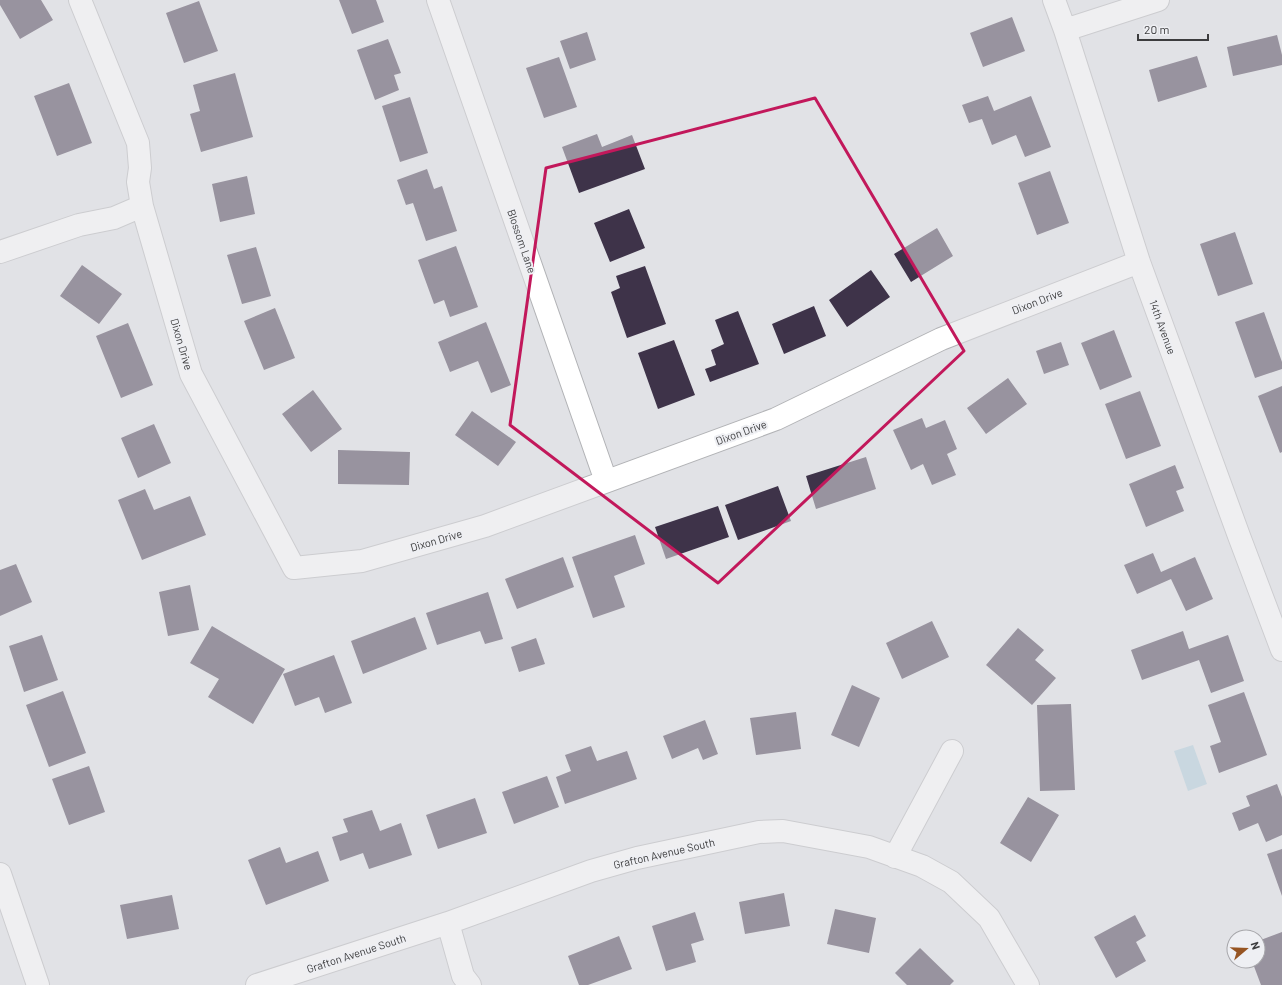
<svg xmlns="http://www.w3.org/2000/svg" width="1282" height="985" font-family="Barlow,sans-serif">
  <rect width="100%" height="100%" fill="#e1e2e6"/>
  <!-- water -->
  <path fill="#aacbda" d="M1193,745L1207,784L1188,791L1174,751Z"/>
  <!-- building -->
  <path fill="#3e3349" d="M0,0H41L53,20L20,39L0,5Z
    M339,0H376L384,22L352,34Z
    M199,1L218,51L184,63L166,13Z
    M1012,17L1025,51L983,67L970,33Z
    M587,32L596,60L570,69L560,41Z
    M1277,35L1282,55V65L1233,76L1227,47Z
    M388,39L401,73L394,75L399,90L375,100L357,50Z
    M1197,56L1207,87L1158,102L1149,70Z
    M559,57L577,107L544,118L526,68Z
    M235,73L253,137L201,152L190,114L200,111L193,85Z
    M69,83L92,143L57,156L34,96Z
    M988,96L994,111L1031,96L1051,147L1025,157L1016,135L992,145L982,119L969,123L962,105Z
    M410,97L428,153L400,162L382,106Z
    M597,134L602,147L632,135L645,169L579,193L562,147Z
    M427,169L434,189L442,186L457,231L426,241L413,203L406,205L397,180Z
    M1050,171L1069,223L1037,235L1018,183Z
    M247,176L255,214L220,222L212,184Z
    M629,209L645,248L610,262L594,223Z
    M937,228L953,256L911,282L894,254Z
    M1235,232L1253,284L1218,296L1200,244Z
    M456,246L478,307L450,317L444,300L434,304L418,260Z
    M256,247L271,296L242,304L227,255Z
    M82,265L122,294L99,324L60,296Z
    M645,266L666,324L627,338L611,292L620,288L616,276Z
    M871,270L890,297L847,327L829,300Z
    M814,306L826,336L784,354L772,324Z
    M275,308L295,358L264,370L244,321Z
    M738,311L759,364L710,382L705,369L716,365L711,350L724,344L715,320Z
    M1264,312L1282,362V369L1255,378L1235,322Z
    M486,322L511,385L491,393L478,361L450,372L438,342Z
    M128,323L153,385L121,398L96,336Z
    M1114,330L1132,377L1100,390L1081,343Z
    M674,340L695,395L658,409L638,353Z
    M1061,342L1069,365L1044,374L1036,351Z
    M1008,378L1027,404L986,434L967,408Z
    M1282,386V452L1280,453L1258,396Z
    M313,390L342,429L311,452L282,414Z
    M1140,391L1161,446L1126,459L1105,404Z
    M472,411L516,442L498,466L455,435Z
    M922,418L926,428L945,420L957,449L947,454L956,475L932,485L923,464L911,470L893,430Z
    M154,424L171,463L138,478L121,438Z
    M338,450L410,452L409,485L338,484Z
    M866,457L876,489L816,509L806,476Z
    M1175,465L1184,488L1176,491L1184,511L1146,527L1129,484Z
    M778,486L791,521L738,540L725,505Z
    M145,489L154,510L190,496L206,535L142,560L118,500Z
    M718,506L729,537L666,559L655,527Z
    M635,535L645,564L614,576L625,607L593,618L572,557Z
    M1153,553L1161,572L1195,557L1213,599L1186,611L1171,579L1137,594L1124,565Z
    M563,557L574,587L517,609L505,579Z
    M16,564L32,602L0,616V570Z
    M190,585L199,630L168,636L159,592Z
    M488,592L503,639L485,644L480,631L437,645L426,613Z
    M415,617L427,649L363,674L351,641Z
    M932,621L949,657L902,679L886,643Z
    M212,626L285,669L253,724L208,697L219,679L190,663Z
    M1018,628L1044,650L1035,660L1056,678L1032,705L986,665Z
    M1183,631L1189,649L1228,635L1244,681L1211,693L1199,660L1142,680L1131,650Z
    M42,635L58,680L24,692L9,646Z
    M536,638L545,664L519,672L511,647Z
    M334,655L352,703L325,713L319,697L295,706L283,674Z
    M852,685L880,698L859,747L831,735Z
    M63,691L86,753L49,767L26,705Z
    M1244,692L1267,755L1219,773L1210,746L1221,742L1208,705Z
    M1071,704L1075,790L1040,791L1037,705Z
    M796,712L801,749L756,755L750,718Z
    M705,720L718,754L703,760L698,748L672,759L663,736Z
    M591,746L597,761L627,751L637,779L565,804L556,777L571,771L565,755Z
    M89,766L105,812L69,825L52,779Z
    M547,776L559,807L514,824L502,792Z
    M1277,784L1282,797V835L1266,842L1258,823L1239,831L1232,813L1250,806L1246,796Z
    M1028,797L1059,815L1031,862L1000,843Z
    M475,798L487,833L438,849L426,815Z
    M372,810L380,831L401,823L412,855L369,869L363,853L340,861L332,837L348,832L343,819Z
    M280,847L286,863L318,851L329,881L266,905L248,860Z
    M1282,849V896L1267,854Z
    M784,893L790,926L745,934L739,902Z
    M172,895L179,929L127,939L120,905Z
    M835,909L876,918L869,953L827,944Z
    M695,912L704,940L691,944L696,962L666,971L652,926Z
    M1135,915L1146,936L1136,942L1146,961L1116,978L1094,937Z
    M1282,932V985H1261L1252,961H1258V941Z
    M619,936L632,969L588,985H579L568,956Z
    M920,948L954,981L950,985H907L895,973Z"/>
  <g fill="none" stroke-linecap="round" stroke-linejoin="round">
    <defs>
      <path id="minor" d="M80,0L138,143L140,168L138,182L142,206L191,374L294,568L362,561L485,526L776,419L941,339L1139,262
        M438,0L606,481
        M1054,0L1065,30L1139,262L1239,536L1282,650
        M1065,30L1158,0
        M0,252L79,225L114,218L142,206
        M895,857L952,751
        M0,874L38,985
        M448,923L463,976L470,985
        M257,985L448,923L591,871L637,858L759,832L783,831L869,847L922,866L951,882L989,918L1028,985"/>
    </defs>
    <!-- minor casing -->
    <use href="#minor" stroke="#b2b3b6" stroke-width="24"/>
    <!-- minor -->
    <use href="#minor" stroke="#fff" stroke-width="22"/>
  </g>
  <!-- marked area -->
  <path d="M0 0H1282V985H0ZM815,98L964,351L718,583L510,425L546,168Z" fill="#e1e2e6" fill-opacity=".55" fill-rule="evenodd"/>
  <path fill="none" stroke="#c2185b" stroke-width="3" stroke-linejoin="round" d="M815,98L964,351L718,583L510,425L546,168Z"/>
  <g text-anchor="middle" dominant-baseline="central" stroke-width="4" stroke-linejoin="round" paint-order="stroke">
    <!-- street labels -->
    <g font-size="11" fill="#3c3c3e" stroke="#eeeff3">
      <text transform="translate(522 241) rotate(71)">Blossom Lane</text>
      <text transform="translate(1037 301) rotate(-21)">Dixon Drive</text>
      <text transform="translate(1163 327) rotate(70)">14th Avenue</text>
      <text transform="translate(182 344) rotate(74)">Dixon Drive</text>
      <text transform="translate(741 432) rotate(-20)">Dixon Drive</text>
      <text transform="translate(436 540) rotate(-16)">Dixon Drive</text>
      <text transform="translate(664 853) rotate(-13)">Grafton Avenue South</text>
      <text transform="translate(356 953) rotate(-18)">Grafton Avenue South</text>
    </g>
  </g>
  <!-- north arrow -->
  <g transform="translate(1246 949) rotate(71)"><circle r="19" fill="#eeeff3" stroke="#a7a7ab"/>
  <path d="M0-3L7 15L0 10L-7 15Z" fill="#965422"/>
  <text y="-6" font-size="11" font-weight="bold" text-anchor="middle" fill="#3c3c3e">N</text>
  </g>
  <!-- scale -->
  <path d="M1138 34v6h70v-6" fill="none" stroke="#3c3c3e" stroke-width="2"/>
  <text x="1144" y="34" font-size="12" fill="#3c3c3e" stroke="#eeeff3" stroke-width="3" paint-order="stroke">20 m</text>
</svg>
